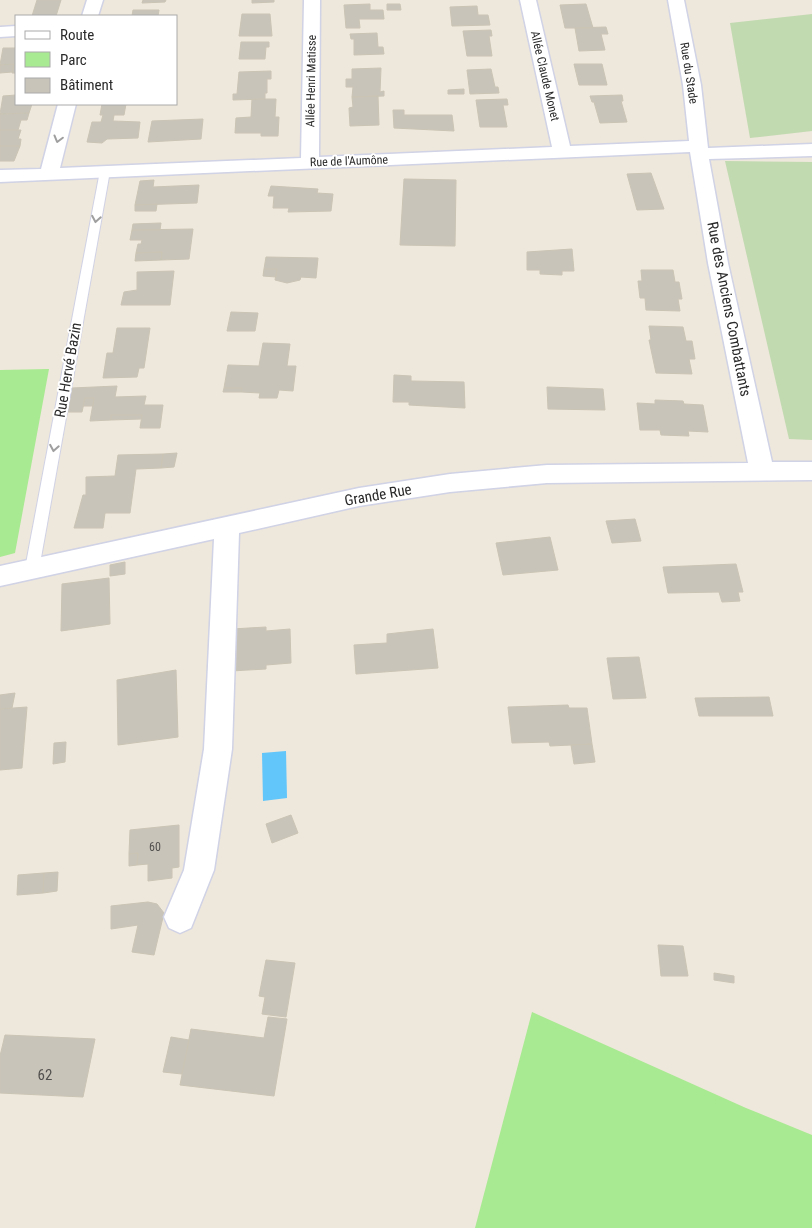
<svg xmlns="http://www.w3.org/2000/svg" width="812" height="1228" font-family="'Roboto Condensed',sans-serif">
  <rect width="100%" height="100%" fill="#eee7db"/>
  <!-- green -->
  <path fill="#a8ea91" d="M49,369L15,553L0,557V370Z
    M532,1012L746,1108L812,1135V1228H475Z"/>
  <!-- cemetery -->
  <path fill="#c1dab0" d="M812,14V131L750,138L730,23Z
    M725,161L812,162V440L789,439Z"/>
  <!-- water -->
  <path fill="#62c6fb" d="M286,751L287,798L263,801L262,753Z"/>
  <!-- building -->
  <path fill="#c9c4ba" stroke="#c9c4b4" d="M37,0H61L56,16H32Z
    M143,0H166L165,2L142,3Z
    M252,0H274V2L252,3Z
    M370,4V10H383L384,19H359L360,28H346L344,5Z
    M387,4H400L401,10H387Z
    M586,4L593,28H565L560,5Z
    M477,6L478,15H488L490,25L452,26L450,7Z
    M133,10H159L158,16H132Z
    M242,14H270L272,36H239Z
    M606,27L608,34H601L605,50L579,51L575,28Z
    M491,30L492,36H489L492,56H467L463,31Z
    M377,33L378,47H383L384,54L354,55V39H351L350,34Z
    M241,42H269V47H266L265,59H239Z
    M3,48H16V73H12L14,64L0,65Z
    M14,64L12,72L0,73V65Z
    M574,64H602L607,85H579Z
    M381,68L380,92L384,91V96L352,97L353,87H346V79H352V69Z
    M491,69L495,87H498L499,93L470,94L467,70Z
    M271,71V79H267V93H265V99L233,100V94H237L239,72Z
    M464,89V94H448V90Z
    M16,95V104H32L29,113L0,114L3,96Z
    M622,95L623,101H621L627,122L600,123L594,102H592L590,96Z
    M378,96L379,125L350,126L349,108L353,107L352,97Z
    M252,99H276L275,117H279L278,136H261V133H235L236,118L251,117Z
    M507,99L508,105H503L507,127H480L476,100Z
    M102,104H126L124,115H114L113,121L140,122L138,138L107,139L102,143L87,142L92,122H101L103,115H100Z
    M393,110H404V115H452L454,131L394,128Z
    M29,113L27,120H21L18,130H0V114Z
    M203,119L201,139L148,142L152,121Z
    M0,130H21L18,139H21L20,146H0Z
    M0,146H20L14,161H0Z
    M651,173L664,209L637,210L627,174Z
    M404,179L456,180L455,246L400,245Z
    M154,180L153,187L199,185L197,203L135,205L140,181Z
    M271,186L318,189L317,193L333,194L331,211L288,212L289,208H273L274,196H268Z
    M157,204L156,211H135V205Z
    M161,223L160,230H132L133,224Z
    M193,229L189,259L161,260L162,252L136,253L138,244H141L142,240H130L132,230Z
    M572,249L574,271H562V275L540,274V270H527V252Z
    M162,252L161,260L135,261L136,253Z
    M266,257L318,258L316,278L301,277L300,280L287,283L275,280L277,269H264Z
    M264,269H277L276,277L263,276Z
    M641,270H673L675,282H679L682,299H678L680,311L646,310L645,298H640L638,281H642Z
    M174,271L170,305H121L124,292L137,290V272Z
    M231,312L258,313L255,331H227Z
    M649,326L683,327L686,341H692L695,359H689L692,374L656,373L649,340H651Z
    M117,328H150L144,368H139L137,377L103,378L107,353H113Z
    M263,343L290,344L287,366H296L293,391L279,390L277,398H259L260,393L241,392L242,388H224L228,365L259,366Z
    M394,375L411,376V381L464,382L465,408L409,405V402H393Z
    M117,386L115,397L146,396L144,405H163L160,428H140L142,415H111V420L90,421L94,398H85L82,412H67L72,388Z
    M547,387L603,389L605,410L548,409Z
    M224,388H242L241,392H223Z
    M85,398H94L93,406H83Z
    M655,400L683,401L684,404L703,405L708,432L688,431L689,436L661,435L660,430H640L637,403L655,404Z
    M111,415H142L141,419L111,420Z
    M177,453L174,467L161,468L163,454Z
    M163,454L161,468L136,469L130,513H105L103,528H74L83,495H86V477L115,476L118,455Z
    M635,519L641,541L612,543L606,521Z
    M550,537L558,570L503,575L496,543Z
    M125,562V574L110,576V565Z
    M736,564L743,592H738L740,601L722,602L719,592L668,593L663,567Z
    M109,578L110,624L61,631L62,584Z
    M266,627V631L290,629L291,663L266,665V669L231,671L232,629Z
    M433,629L438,668L356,674L354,645L387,643V634Z
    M639,657L646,698L613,699L607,658Z
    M176,670L178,737L118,745L117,680Z
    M15,693L12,708L0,709V695Z
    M769,697L773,716H699L695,698Z
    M568,705L569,708H587L592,744L550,746L549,742L512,743L508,707Z
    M27,707L22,768L0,770V709Z
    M66,742L65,762L53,764L54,743Z
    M592,744L595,762L574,764L571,745Z
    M291,815L298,833L272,843L266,824Z
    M179,825V867L172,868V878L148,881V864L137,865L138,853L129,854L130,830Z
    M138,853L137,865L129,866V854Z
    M58,872L57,891L43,893L44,873Z
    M44,873L43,893L17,895L18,875Z
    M148,902L157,904L164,913L154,955L132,952L138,925L111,929V906Z
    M658,945L683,946L688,976H661Z
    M266,960L295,963L286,1017L262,1014L265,997L259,996Z
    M714,973L734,976V983L714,980Z
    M268,1017L287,1019L274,1096L180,1085L191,1029L264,1038Z
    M5,1035L95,1039L83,1097L0,1093V1056Z
    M171,1037L189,1040L182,1074L163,1072Z"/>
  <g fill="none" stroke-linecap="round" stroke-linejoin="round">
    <defs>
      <path id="service" d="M105,168L110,171L39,569L37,573H27L25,569L100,171Z"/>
      <path id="minor" d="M87,0H103L98,16H82Z
        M304,0H320L319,157L552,147L520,0H536L570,146L689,141L683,85L668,0H684L701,85L708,148L812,144V156L709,159L728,263L772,462H812V480L547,483L450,492L359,506L239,533L232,749L214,870L191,928L180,933L169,928L164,917L184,870L204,749L214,539L0,586V566L359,488L450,474L547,465L748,463L708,263L690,152L0,182V170L41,169L58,104H76L60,168L301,158Z
        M16,26V36L0,37V27Z"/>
    </defs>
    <!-- service casing -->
    <use href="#service" stroke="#d0d2e5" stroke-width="2"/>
    <!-- minor casing -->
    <use href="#minor" stroke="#d0d2e5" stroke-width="3"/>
    <!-- service -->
    <use href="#service" fill="#fff" fill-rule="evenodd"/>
    <!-- minor -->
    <use href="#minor" fill="#fff" fill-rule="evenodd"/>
  </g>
  <!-- one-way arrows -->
  <defs><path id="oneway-chevron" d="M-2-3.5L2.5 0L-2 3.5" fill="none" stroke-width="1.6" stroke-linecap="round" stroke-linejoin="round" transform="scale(1.25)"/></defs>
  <g stroke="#9f9f9f">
    <use href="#oneway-chevron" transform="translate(58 139) rotate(105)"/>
    <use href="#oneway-chevron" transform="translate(96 219) rotate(100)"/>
    <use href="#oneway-chevron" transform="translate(54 448) rotate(100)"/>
  </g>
  <g text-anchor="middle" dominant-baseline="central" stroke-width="4" stroke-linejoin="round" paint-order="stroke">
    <!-- far-street labels -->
    <g font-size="12" fill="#2a2a2a" stroke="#fff">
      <text transform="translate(689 73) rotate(81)">Rue du Stade</text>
      <text transform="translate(545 76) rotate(77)">Allée Claude Monet</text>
      <text transform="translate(311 81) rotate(-89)">Allée Henri Matisse</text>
      <text transform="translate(349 161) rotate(-2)">Rue de l'Aumône</text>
    </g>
    <!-- number labels -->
    <g font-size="12" fill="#52504e">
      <text x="155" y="847">60</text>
    </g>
    <!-- street labels -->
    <g font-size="15" fill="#2a2a2a" stroke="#fff">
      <text transform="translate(729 309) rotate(79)">Rue des Anciens Combattants</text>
      <text transform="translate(68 370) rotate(-80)">Rue Hervé Bazin</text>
      <text transform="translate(378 495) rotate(-10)">Grande Rue</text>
    </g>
    <!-- near-number labels -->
    <g font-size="15" fill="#52504e">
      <text x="45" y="1075">62</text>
    </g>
  </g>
  <!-- legend -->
  <rect x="15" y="15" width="162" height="90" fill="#ffffff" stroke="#aaaaaa"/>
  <rect x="25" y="31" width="25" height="8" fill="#ffffff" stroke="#aaaaaa"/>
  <text x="60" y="40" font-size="15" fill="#2a2a2a">Route</text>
  <rect x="25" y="52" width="25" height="15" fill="#a8ea91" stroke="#aaaaaa"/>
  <text x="60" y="65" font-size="15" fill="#2a2a2a">Parc</text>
  <rect x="25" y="78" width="25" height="15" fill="#c9c4ba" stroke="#aaaaaa"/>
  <text x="60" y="90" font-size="15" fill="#2a2a2a">Bâtiment</text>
</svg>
